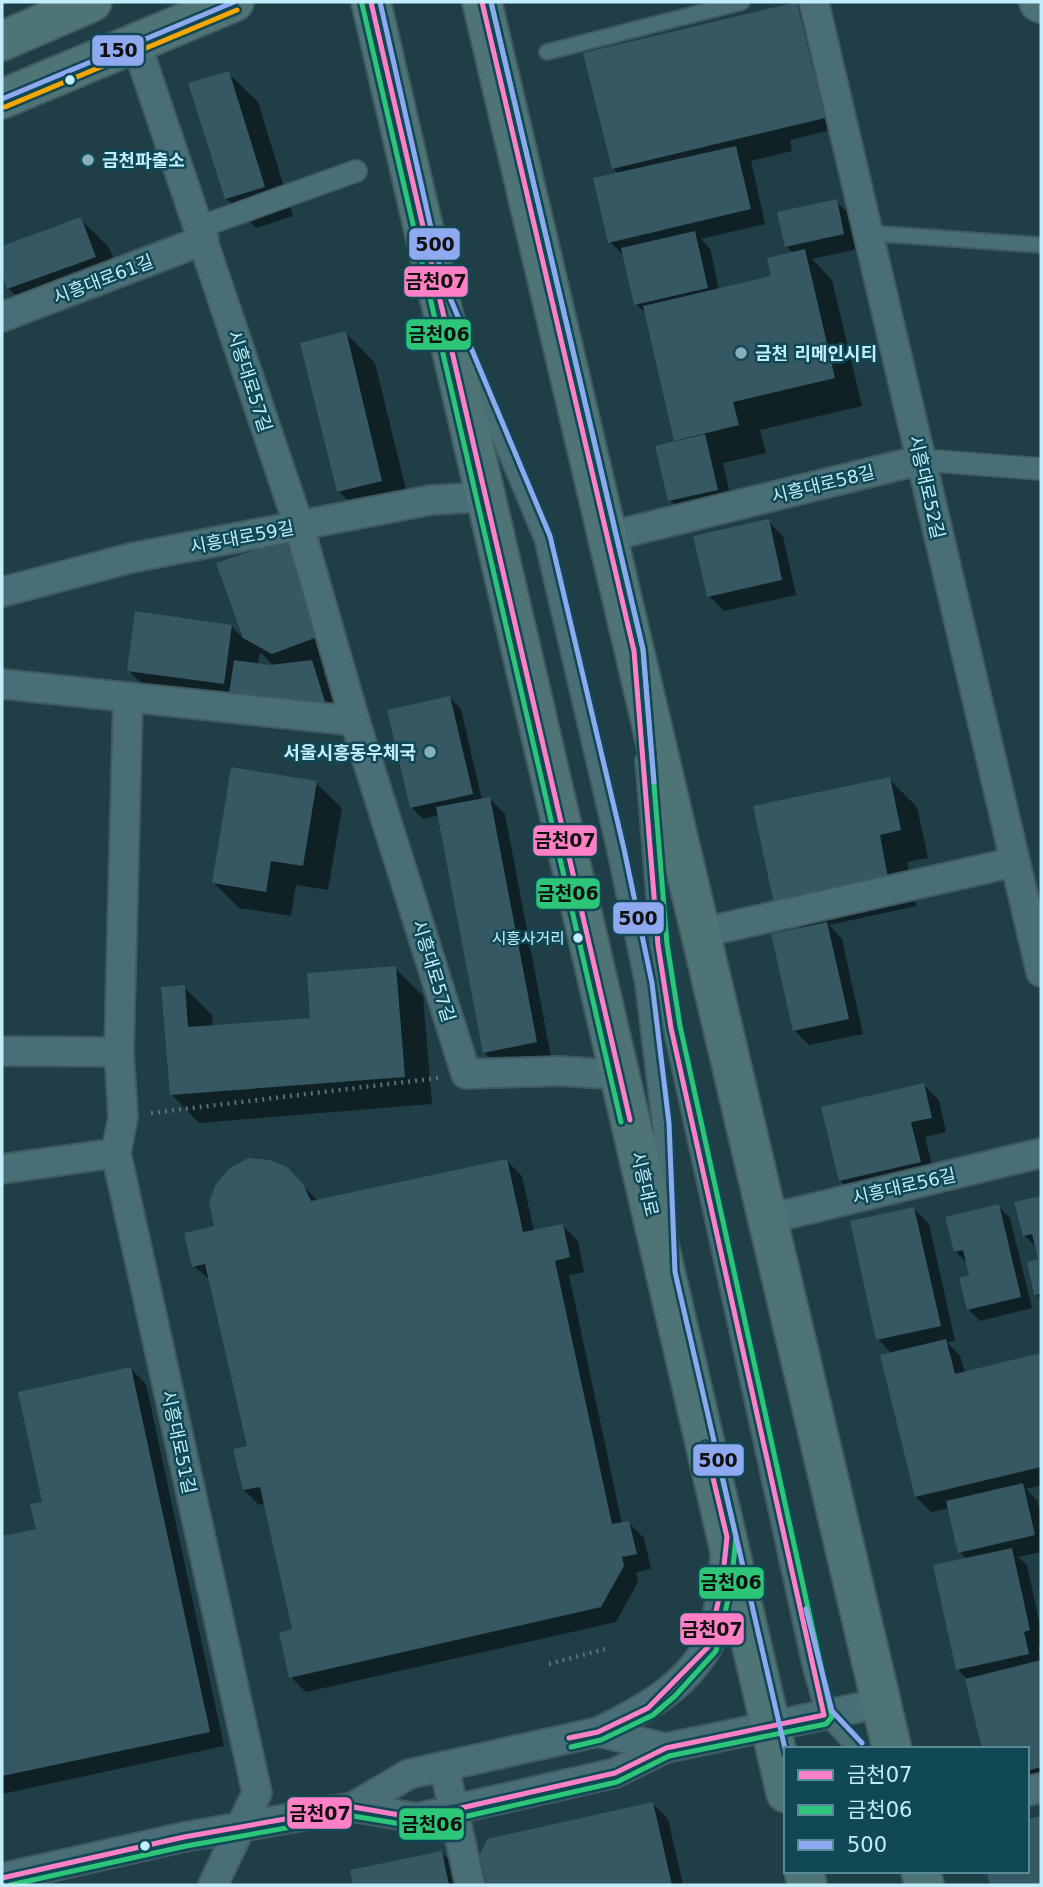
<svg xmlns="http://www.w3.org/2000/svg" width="1043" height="1887" font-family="'DejaVu Sans','Noto Sans KR',sans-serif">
  <rect width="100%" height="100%" fill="#1f3e46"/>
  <!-- shadow -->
  <path fill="#0007" fill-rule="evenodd" d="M796,3L807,15L835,129L790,140L792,151L751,161L765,224L701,239L710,248L719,290L773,278L794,254L786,246L836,201L851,216L858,249L812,259L832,280L862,406L760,430L766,453L723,463L732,504L685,515L670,500L678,443L647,314L636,304L625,257L610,242L619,174L613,168Z
    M228,73L258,102L293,216L256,228L226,198Z
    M80,219L109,247L123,285L36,316L8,288L2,270V248Z
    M346,333L375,363L411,510L368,520L338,491Z
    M768,521L783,536L796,595L724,611L709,596Z
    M285,542L313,571L347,664L323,673L337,687L350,730L157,699L128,670L231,626L246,641L218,564ZM260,652L274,666L258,665Z
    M450,698L461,709L482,800L490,799L505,814L551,1057L499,1067L484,1052L439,815L423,819L411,807Z
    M889,779L917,807L928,858L907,862L916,906L829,925L842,939L863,1034L809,1045L794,1030L801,929L775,903Z
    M316,783L342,808L328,890L296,885L291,916L239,908L213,882Z
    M395,968L423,996L432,1104L199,1123L171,1094L184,987L212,1015L213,1027L312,1020Z
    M924,1085L939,1100L946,1132L925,1137L935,1177L855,1195L840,1180Z
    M507,1161L522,1176L534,1232L563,1226L578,1241L584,1272L569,1275L622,1524L629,1523L644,1538L651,1569L636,1572L638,1582L616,1622L306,1692L291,1677L294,1631L265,1503L259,1505L244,1490L249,1447L211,1281L194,1266L216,1227L286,1169L318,1201Z
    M1041,1197V1300L1036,1294L1040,1261L1036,1247L1024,1235L1017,1203Z
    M998,1206L1010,1218L1032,1308L980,1321L968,1309L972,1277L967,1263L955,1251Z
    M914,1209L929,1224L955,1341L947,1342L960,1356L965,1374L1041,1355V1485L1026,1489L1037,1500L1041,1517V1552L1018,1557L1027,1565L1041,1631V1646L1038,1647L1041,1661V1786L1027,1789V1749L958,1669L968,1560L960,1552L949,1508L931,1512L916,1497L892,1354L878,1339Z
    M131,1369L146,1384L224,1746L2,1794V1538L38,1530L44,1503Z
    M653,1804L668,1819L683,1885H489L482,1855Z
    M1041,1818V1885H992L988,1871H1027V1821Z
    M442,1853L457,1868L460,1885H355L352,1872Z"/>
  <!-- building -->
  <path fill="#365863" d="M797,2L825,118L612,169L583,53Z
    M229,71L265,187L225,199L188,83Z
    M736,146L751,209L608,243L593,178Z
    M837,199L844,234L785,247L777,212Z
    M81,217L96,257L7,289L2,275V246Z
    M695,231L708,288L634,305L621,248Z
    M805,249L835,378L733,402L739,425L674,441L643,306L771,276L767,258Z
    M346,331L382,481L337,492L300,343Z
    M705,434L718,490L668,501L655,446Z
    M769,519L782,580L707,597L693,536Z
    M286,540L320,636L272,654L243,638L216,563Z
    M135,611L232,625L224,684L127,671Z
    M234,660L270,665L312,660L326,705L229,694Z
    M450,696L473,794L410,808L387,710Z
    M231,767L317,781L303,866L271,861L266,892L212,883Z
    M890,777L901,830L880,835L888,878L774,904L753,806Z
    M490,797L537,1042L483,1053L436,807Z
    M827,922L849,1019L793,1031L771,934Z
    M396,966L405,1077L170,1095L161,987L185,985L188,1027L310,1018L307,973Z
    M924,1083L932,1118L911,1122L921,1162L839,1181L821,1107Z
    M248,1158L270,1160L287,1167L303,1184L311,1201L507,1159L523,1232L563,1224L570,1257L555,1261L612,1524L629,1521L637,1554L622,1557L624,1566L601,1607L289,1678L279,1633L292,1629L260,1487L243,1490L233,1449L247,1446L205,1264L192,1267L184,1233L214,1226L209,1202L216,1184L230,1168Z
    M1041,1196V1294L1034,1295L1027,1262L1038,1259L1032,1234L1023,1236L1014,1202Z
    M999,1204L1021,1297L967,1310L959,1278L969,1275L963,1250L954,1252L945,1217Z
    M914,1207L941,1326L876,1340L850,1221Z
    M946,1339L955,1374L1041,1353V1467L915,1497L880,1355Z
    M131,1367L210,1732L2,1776V1536L36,1529L30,1504L42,1502L18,1392Z
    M1023,1483L1035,1535L958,1553L946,1501Z
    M1012,1548L1030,1630L1024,1632L1029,1654L956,1670L933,1565Z
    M1041,1660V1767L1027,1771V1749H982L965,1679Z
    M653,1802L672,1885H487L480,1855L487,1839Z
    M1041,1816V1885H990L986,1871H1027V1819Z
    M442,1851L449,1885H353L350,1870Z"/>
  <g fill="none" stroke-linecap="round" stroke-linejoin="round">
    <defs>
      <path id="service" d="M547,52L742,2
        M868,233L1041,245
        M475,379L542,539L615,851L643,984L660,1124L663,1191
        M643,760L658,945L671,1028L810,1665L824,1715L856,1749"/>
      <path id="pedestrian" d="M200,227L356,171
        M921,460L1041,469"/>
      <path id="minor" d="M814,2L1041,972
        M136,43L299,526L355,721L466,1074L560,1071L620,1075
        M2,317L204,240
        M607,537L921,460
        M2,592L131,558L431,500L485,497
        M2,684L355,721
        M128,697L119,1052L123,1117L116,1153L257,1793L213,1885
        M700,933L1015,862
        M2,1051L119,1052
        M2,1169L116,1153
        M768,1219L1041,1153
        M598,1732C639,1712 684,1689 707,1647C719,1626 722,1582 725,1557
        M444,1766L470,1885
        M1027,1791L1041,1788
        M353,1807L409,1774L598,1732L666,1748
        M2,1878L184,1837L353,1807L417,1818L615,1773L666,1748L881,1703"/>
      <path id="secondary" d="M1039,2L1041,3"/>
      <path id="primary" d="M371,2L786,1793
        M482,2L892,1749
        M2,41L92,2
        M2,99L234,2
        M804,1871L807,1885
        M921,1871L924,1885"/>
    </defs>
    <!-- service casing -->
    <use href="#service" stroke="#405a60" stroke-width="18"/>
    <!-- pedestrian casing -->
    <use href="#pedestrian" stroke="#405a60" stroke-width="24"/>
    <!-- minor casing -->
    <use href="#minor" stroke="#405a60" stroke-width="32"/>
    <!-- secondary casing -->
    <use href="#secondary" stroke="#405a60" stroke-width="42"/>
    <!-- primary casing -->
    <use href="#primary" stroke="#405a60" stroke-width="42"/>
    <!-- path -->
    <path stroke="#547278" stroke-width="4.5" stroke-dasharray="2 5" stroke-linecap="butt" d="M151,1113L438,1078
      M549,1664L609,1648"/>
    <!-- service -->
    <use href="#service" stroke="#496e75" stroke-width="14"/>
    <!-- pedestrian -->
    <use href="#pedestrian" stroke="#496e75" stroke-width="21"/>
    <!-- minor -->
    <use href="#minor" stroke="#496e75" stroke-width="28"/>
    <!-- secondary -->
    <use href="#secondary" stroke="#4c7176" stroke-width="38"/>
    <!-- primary -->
    <use href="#primary" stroke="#4f7476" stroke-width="38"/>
    <defs>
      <path id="bus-1" d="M371,2L630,1120
        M569,1738L598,1732L648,1708L708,1647L722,1585L727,1537L705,1444
        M2,1878L184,1837L353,1807L417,1818L615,1773L666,1748L824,1715L671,1028L658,945L634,651L482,2"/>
      <path id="bus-2" d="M362,4L621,1122
        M571,1747L601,1740L653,1715L675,1696L716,1651L731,1587L736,1537L714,1442
        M10,1885L186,1846L353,1816L419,1827L617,1782L669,1756L826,1724L832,1717L680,1026L667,944L643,650L491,2"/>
      <path id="bus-3" d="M380,2L443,281L550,536L624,849L652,983L669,1123L675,1272L786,1753
        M491,2L643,649L654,782
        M806,1609L832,1711L862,1743"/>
      <path id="bus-4" d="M2,99L234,2"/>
      <path id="bus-5" d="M5,107L237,10"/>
    </defs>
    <!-- bus-1 casing -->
    <use href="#bus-1" stroke="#104955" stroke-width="10"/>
    <!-- bus-2 casing -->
    <use href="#bus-2" stroke="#104955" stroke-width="10"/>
    <!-- bus-3 casing -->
    <use href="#bus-3" stroke="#104955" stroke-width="10"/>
    <!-- bus-4 casing -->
    <use href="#bus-4" stroke="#104955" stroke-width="10"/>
    <!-- bus-5 casing -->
    <use href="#bus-5" stroke="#104955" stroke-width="10"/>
    <!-- bus-1 -->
    <use href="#bus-1" stroke="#ff80c5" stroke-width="5"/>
    <!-- bus-2 -->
    <use href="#bus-2" stroke="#2dc577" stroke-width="5"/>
    <!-- bus-3 -->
    <use href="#bus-3" stroke="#8fa9f0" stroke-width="5"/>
    <!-- bus-4 -->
    <use href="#bus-4" stroke="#8fa9f0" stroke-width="5"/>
    <!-- bus-5 -->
    <use href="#bus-5" stroke="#f7a600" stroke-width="5"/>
  </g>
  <!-- markers -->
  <g fill="#c1eefa" stroke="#104955" stroke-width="2.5">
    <circle cx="70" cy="80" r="6"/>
    <circle cx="578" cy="938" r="6"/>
    <circle cx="145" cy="1846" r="6"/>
  </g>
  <g fill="#88b0bb" stroke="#104955" stroke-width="2.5">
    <circle cx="88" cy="160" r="7"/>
    <circle cx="741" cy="353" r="7"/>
    <circle cx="430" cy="752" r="7"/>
  </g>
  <g text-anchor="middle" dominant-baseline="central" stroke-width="5" stroke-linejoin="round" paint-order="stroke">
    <!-- bus labels -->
    <g font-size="16" fill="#c1eefa" stroke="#104955" text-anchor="end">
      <text x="565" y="938">시흥사거리</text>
    </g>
    <!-- poi labels -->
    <g font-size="18" font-weight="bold" fill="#c1eefa" stroke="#104955" text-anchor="start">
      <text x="102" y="160">금천파출소</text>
      <text x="755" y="353">금천 리메인시티</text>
      <text x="416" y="752" text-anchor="end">서울시흥동우체국</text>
    </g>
    <!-- street labels -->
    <g font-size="18" fill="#c1eefa" stroke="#104955">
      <text transform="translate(103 279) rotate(-21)">시흥대로61길</text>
      <text transform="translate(250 381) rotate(72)">시흥대로57길</text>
      <text transform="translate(823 484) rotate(-14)">시흥대로58길</text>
      <text transform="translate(927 487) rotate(77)">시흥대로52길</text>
      <text transform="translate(242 537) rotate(-11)">시흥대로59길</text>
      <text transform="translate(434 971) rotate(73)">시흥대로57길</text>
      <text transform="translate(645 1184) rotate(77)">시흥대로</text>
      <text transform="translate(904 1186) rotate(-13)">시흥대로56길</text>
      <text transform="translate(179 1442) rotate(78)">시흥대로51길</text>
    </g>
  </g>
  <g stroke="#104955" stroke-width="2.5">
    <rect x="91" y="34" width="54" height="33" rx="7" fill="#8fa9f0"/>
    <rect x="408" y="227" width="53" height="34" rx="7" fill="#8fa9f0"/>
    <rect x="403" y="265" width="66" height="33" rx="7" fill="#ff80c5"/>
    <rect x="405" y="318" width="67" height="33" rx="7" fill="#2dc577"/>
    <rect x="532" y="824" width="66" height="33" rx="7" fill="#ff80c5"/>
    <rect x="535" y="877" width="66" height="33" rx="7" fill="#2dc577"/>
    <rect x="612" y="901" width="53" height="34" rx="7" fill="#8fa9f0"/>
    <rect x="692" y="1443" width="53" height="34" rx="7" fill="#8fa9f0"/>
    <rect x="698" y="1566" width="67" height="34" rx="7" fill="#2dc577"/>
    <rect x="679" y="1612" width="66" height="34" rx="7" fill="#ff80c5"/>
    <rect x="286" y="1796" width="67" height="34" rx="7" fill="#ff80c5"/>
    <rect x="398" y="1807" width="67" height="34" rx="7" fill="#2dc577"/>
  </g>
  <g font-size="19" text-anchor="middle" font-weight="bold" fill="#111">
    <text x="118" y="57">150</text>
    <text x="435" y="251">500</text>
    <text x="436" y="288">금천07</text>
    <text x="439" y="341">금천06</text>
    <text x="565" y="847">금천07</text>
    <text x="568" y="900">금천06</text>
    <text x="638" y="925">500</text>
    <text x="718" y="1467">500</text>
    <text x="731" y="1589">금천06</text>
    <text x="712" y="1636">금천07</text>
    <text x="320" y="1820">금천07</text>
    <text x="432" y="1831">금천06</text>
  </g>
  <!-- border -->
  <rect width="1043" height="1887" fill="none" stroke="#c1eefa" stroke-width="7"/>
  <!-- legend -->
  <rect x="784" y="1747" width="245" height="126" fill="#104955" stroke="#578b97" stroke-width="2"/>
  <rect x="798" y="1770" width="35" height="10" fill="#ff80c5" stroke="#578b97" stroke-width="2"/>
  <text x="847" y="1782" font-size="21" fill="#c1eefa">금천07</text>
  <rect x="798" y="1805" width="35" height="10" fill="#2dc577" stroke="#578b97" stroke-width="2"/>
  <text x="847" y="1817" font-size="21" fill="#c1eefa">금천06</text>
  <rect x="798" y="1840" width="35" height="10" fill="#8fa9f0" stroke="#578b97" stroke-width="2"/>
  <text x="847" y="1852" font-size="21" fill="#c1eefa">500</text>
</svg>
